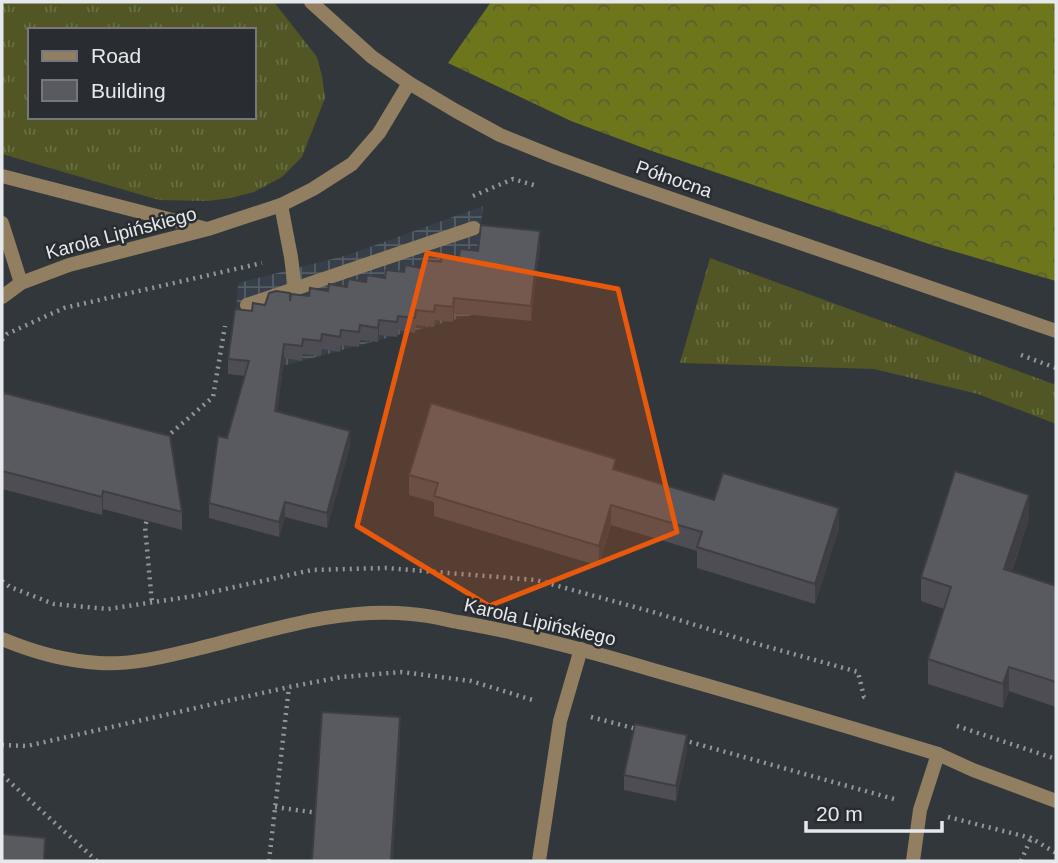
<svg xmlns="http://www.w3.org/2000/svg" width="1058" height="863" font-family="Arial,sans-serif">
  <defs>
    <pattern id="industrial-grid" width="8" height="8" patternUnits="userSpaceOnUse" patternTransform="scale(1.75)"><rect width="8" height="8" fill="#37404a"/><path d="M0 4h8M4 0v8" fill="none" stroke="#545c64"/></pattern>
    <pattern id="grass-tufts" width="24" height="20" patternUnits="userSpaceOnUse" patternTransform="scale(1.75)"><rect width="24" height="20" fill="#515624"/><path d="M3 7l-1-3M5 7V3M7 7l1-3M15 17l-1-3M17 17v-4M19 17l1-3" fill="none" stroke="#6a6e44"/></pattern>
    <pattern id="forest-crowns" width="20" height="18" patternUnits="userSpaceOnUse" patternTransform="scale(1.75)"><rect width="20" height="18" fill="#6e761c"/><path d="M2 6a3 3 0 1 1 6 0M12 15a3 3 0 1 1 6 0" fill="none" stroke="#5a5e32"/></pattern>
  </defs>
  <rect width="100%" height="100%" fill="#32373c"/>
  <!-- industrial -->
  <path fill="url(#industrial-grid)" d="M483,206L472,315L246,376L235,324L238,283L348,255Z"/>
  <!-- grass -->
  <path fill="url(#grass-tufts)" fill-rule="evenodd" d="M2,2H274L317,57L322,76L325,98L302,157L282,177L254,192L231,198L208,201L159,200L2,154ZM30,30H254V117H30Z
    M710,258L1056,385V424L978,394L874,369L680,363Z"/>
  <!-- forest -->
  <path fill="url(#forest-crowns)" d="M491,2H1056V281L932,245L649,150L571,121L448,63Z"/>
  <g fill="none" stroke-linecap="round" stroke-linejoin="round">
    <!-- path -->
    <path stroke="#93979b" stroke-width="4.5" stroke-dasharray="2 5" stroke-linecap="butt" d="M473,196L513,179L537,186
      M2,340L7,334L64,308L262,263
      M1021,355L1056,368
      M168,439L170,434L213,397L225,326
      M148,515L145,527L152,603
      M2,581L10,587L54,604L108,609L194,596L312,570L386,568L536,580L653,612L754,643L858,672L864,697L869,698
      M591,717L637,729
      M957,726L1056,759
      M683,740L894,799
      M2,745L27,746L289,687L341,677L402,672L471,681L536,701
      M2,775L97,861
      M275,807L318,813
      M948,817L1031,838L1056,853
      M269,861L289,687
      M1021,861L1031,838"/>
    <!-- service -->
    <path stroke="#927e60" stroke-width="14" d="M281,205L291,257L295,289
      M247,305L474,228
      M539,861L560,721L581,649
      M913,861L920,810L938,754"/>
    <!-- minor -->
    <path stroke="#927e60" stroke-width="14" d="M2,176L207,229
      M2,223L21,283
      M2,297L21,283L69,265L208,229L281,205L313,189L352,164L379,133L409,83
      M2,639C33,652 65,661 99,663C129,665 159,658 188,651C261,634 335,606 411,614C427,615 443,619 458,622C524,633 589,651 653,670C748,697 843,725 938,754L973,770L1056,801"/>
    <!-- tertiary -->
    <path stroke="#927e60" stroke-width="14" d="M311,2L372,57L409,83L456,111L500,135L557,158L620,181L1056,331"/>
  </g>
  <!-- wall -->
  <path fill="#4d4d53" d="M540,246L531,321L454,313L453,322L435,320L434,327L416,325L415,333L398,330L397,337L379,335L378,342L360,340L359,347L341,345L340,352L322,349L321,356L303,354L302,361L284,358L277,412L350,446L327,528L285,517L279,537L209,518V503L245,376L228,374V359L252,311L290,293L309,296L422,268L478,251Z
    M2,400L182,512V530L103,509L102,515L2,489Z
    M616,470L714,500L839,528L815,604L697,568V551L611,525L599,566L434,516V502L409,495V475Z
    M1029,519L1012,571L1056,586V707L1009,691L1003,708L928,684V659L944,609L921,601V577Z
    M687,750L676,801L624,790V775Z"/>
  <!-- shaded-wall -->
  <path fill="#3e3e43" d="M540,231V246L531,321V306Z
    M454,298V313L453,322V307Z
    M379,320V335L378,342V328Z
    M284,344V358L275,426V411Z
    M350,431V446L327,528V513Z
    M103,491V509L102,515V497Z
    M1029,495V519L1004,593V569Z
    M285,502V517L279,537V522Z
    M611,505V525L599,566V546Z
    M839,508V528L815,604V584Z
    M1009,667V691L1003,708V684Z
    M400,717V746L393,861H391Z
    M687,735V750L676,801V786Z"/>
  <!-- building -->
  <path fill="#595960" stroke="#3e3e43" stroke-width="2" d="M481,225L540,231L531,306L454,298L453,307L435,305L434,312L416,310L415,318L398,316L397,322L379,320L378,328L360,325L359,332L341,330L340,337L322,334L321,341L303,339L302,346L284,344L275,411L350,431L327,513L285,502L279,522L209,503L218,436L227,438L249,361L228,359L235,309L252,311L253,303L265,305L269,293L276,291L290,293V301L291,294L309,296L310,288L328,291L329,284L347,287L348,279L366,282L367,275L385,278L386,270L404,272L405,265L422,268L423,260L441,262L442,255L459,257L460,249L478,251Z
    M4,393L170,436L182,512L103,491L102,497L2,471V400Z
    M431,403L616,459L613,469L714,500L723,473L839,508L815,584L697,547L702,532L611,505L599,546L434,496L438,483L409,475Z
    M955,471L1029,495L1004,569L1056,586V682L1009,667L1003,684L928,659L951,587L921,577Z
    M322,712L400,717L391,861H312Z
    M635,724L687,735L676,786L624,775Z
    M2,834L45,838L44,861H2Z"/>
  <!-- marked area -->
  <path fill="#e8590c" fill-opacity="0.2" stroke="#e8590c" stroke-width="5" stroke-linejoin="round" d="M427,253L618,289L677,532L489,606L357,526Z"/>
  <g text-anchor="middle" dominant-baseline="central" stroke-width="5" stroke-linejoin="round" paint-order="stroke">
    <!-- street labels -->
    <g font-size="19" fill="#e6e9ec" stroke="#292d32">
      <text transform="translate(674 179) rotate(19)">Północna</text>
      <text transform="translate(121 233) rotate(-15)">Karola Lipińskiego</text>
      <text transform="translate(540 622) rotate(13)">Karola Lipińskiego</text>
    </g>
  </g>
  <!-- border -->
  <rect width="1058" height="863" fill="none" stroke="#e6e9ec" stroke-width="7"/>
  <!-- legend -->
  <rect x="28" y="28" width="228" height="91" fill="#292d32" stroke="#75787c" stroke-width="2"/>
  <rect x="42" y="51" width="35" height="10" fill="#927e60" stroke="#75787c" stroke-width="2"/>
  <text x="91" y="63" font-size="21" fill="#e6e9ec">Road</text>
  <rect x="42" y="80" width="35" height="21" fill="#595960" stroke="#75787c" stroke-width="2"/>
  <text x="91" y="98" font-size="21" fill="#e6e9ec">Building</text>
  <!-- scale -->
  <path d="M806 821v10h136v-10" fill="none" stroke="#e6e9ec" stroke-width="3.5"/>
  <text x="816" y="821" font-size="21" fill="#e6e9ec" stroke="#292d32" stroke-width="5" paint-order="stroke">20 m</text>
</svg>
